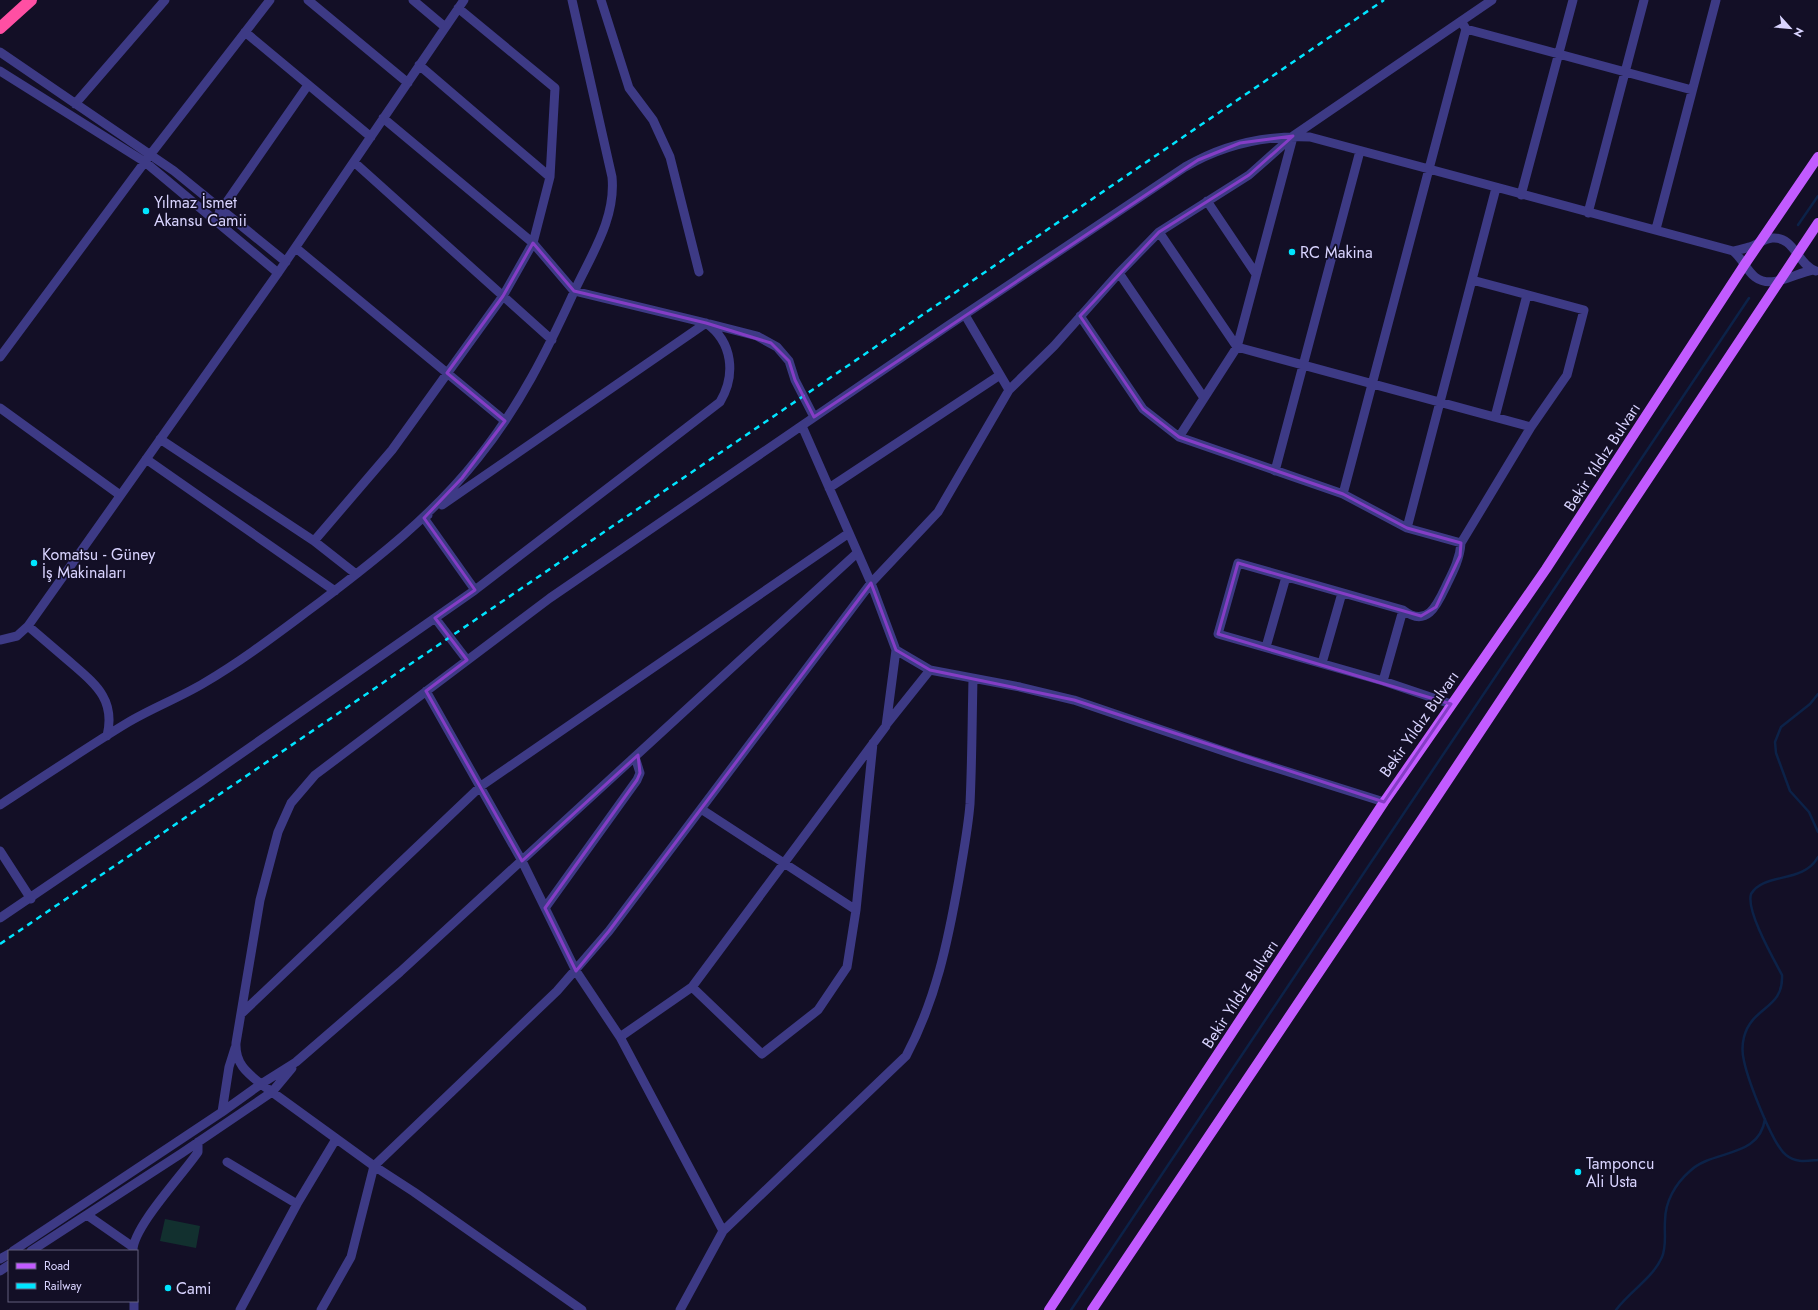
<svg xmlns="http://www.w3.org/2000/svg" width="1818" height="1310" font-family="Jost,sans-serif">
  <rect width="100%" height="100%" fill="#130f26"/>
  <!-- green -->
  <path fill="#12302f" d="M165,1219L200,1226L196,1248L160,1241Z"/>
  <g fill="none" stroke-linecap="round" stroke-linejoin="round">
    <!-- stream -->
    <path stroke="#0c2248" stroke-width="2.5" d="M1798,225L1818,196
      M1818,694L1810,704L1781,727L1775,742L1776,753L1790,791L1809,812L1818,832
      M1818,857C1803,884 1764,872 1751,894C1746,911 1773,958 1782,975C1784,1009 1752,1006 1744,1037C1742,1045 1742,1053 1744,1061C1748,1080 1772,1144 1786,1155C1796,1163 1806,1161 1818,1160
      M1071,1310L1749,298
      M1616,1310C1629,1292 1653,1278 1662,1257C1667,1245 1664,1234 1665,1221C1665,1202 1675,1184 1690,1171C1713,1149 1759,1159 1765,1119"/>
    <!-- street -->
    <path stroke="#3d3a85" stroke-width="9" d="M308,0L408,83
      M413,0L445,27
      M601,0L629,88L653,120L670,157L699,272
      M1466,29L1692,90
      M245,32L371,137
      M0,52L174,171L286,262
      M419,65L550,177
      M0,71L145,162L278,273
      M75,104L165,0
      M354,162L552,340
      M1521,195L1573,0
      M1207,201L1256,274
      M219,213L308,85
      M1588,213L1644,0
      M1656,229L1716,0
      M1159,232L1237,347L1531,427
      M296,248L505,421
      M1733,251C1738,250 1744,249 1749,247C1757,245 1763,239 1772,238C1794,236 1798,265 1816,271
      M1119,273L1204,398
      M965,315L1009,390
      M1080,316L1143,409L1179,437L1343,494L1407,528L1461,543
      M710,324L757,336L777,347L789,361L795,380L814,417
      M0,357L150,155L270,0
      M0,408L120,495
      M1495,417L1527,295
      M1179,437L1237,347L1293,137
      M160,439L314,541L356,574
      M146,459L335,591
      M1275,471L1360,151
      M829,488L1000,375
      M1343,494L1466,29L1461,21
      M442,505L706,323
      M428,515L424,518L475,590
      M1407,528L1496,188
      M314,541L392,450L503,296L533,243L550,177L555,88L458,8
      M435,618L467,660
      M28,626C42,638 56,650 70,662C95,684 116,699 107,736
      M0,640L17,636L28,626L278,273L464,0
      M1266,647L1286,577
      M896,650L930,670L1020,687L1074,700L1241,757L1384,802
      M1322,663L1342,593
      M1383,681L1403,610
      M426,691L522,861L576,971L620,1037L723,1231L680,1310
      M1451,704L1383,681L1218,634L1238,563L1403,610C1428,629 1438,603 1447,584C1454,570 1460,558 1461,543L1531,427L1567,375L1584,310L1472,280
      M886,725L930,670
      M0,805C42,778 84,749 127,723C152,708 179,698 204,683C245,659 282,630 320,602C378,558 433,515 478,458C519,407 547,351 574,292C591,255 616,219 612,177L572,0
      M701,809L856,910
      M0,851L31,899
      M545,908L637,780L640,773L635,757
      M0,918L199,783L475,590L720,402C736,375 733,342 706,323L574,291L533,243L383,118
      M692,987L762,1054L818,1010L847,967L856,910L873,743
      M241,1014L481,786L849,533
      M620,1037L692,987L886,726L896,650L871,583L802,426
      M222,1112L261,1084L296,1062L400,972L857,553
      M227,1162L297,1204
      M87,1215L133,1247
      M723,1231L906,1056C936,1000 948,941 959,879C963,854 968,829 970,804C972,762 972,721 973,679
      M13,1251L222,1112L229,1067L235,1048
      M31,1251L182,1153L272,1092L292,1068
      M133,1251C132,1228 184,1173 198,1152V1142
      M0,1259L9,1254
      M0,1271L9,1265
      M134,1310V1301
      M240,1310L297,1204L336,1139
      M321,1310L351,1257L374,1166L557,991L609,931L871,583L938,512L1009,390L1054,346L1119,273L1159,232L1249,175L1293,136L1492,0
      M582,1310L414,1192L374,1166L261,1084C246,1072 235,1063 236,1043L260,900L278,832L291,803L315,775L550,598L946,327L1185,167C1224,144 1264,135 1310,137L1733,251C1743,259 1746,270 1755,277C1772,290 1795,273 1813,270"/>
    <!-- primary -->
    <path stroke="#c25bff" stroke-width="10" d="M1049,1310L1384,802L1546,569L1745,264L1818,157
      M1092,1310L1420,822L1818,223"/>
    <!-- highway -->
    <path stroke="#ff4fa3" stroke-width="12" d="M0,28L31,0"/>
    <!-- rail -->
    <path stroke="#00e5ff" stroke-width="2.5" stroke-dasharray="6 5" stroke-linecap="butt" d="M0,944L1384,0"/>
  </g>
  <!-- marked area -->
  <path fill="none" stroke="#843dc5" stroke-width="3" stroke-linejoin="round" d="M1293,136L1249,175L1159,232L1080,316L1143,409L1179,437L1343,494L1407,528L1461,543L1460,556L1436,607L1421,616L1238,563L1218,634L1451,704L1384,802L1074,700L930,670L896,650L871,583L609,931L576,971L545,908L637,780L640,773L638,755L522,861L426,691L467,660L435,618L475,590L424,518L462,478L505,421L447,373L503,296L533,243L574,291L706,323L771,343L789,361L795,380L814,417L1198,160L1240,143Z"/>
  <!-- markers -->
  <g fill="#00e5ff" stroke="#130f26" stroke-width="1.5">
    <circle cx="146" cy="211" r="4"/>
    <circle cx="1292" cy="252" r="4"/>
    <circle cx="34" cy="563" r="4"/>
    <circle cx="1578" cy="1172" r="4"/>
    <circle cx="168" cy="1288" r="4"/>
  </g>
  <g text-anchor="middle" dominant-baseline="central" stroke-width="3.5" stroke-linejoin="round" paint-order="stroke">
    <!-- poi labels -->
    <g font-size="16" fill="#d9d4ff" stroke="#130f26" text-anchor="start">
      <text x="154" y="202">Yılmaz İsmet<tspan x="154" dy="18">Akansu Camii</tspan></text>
      <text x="1300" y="252">RC Makina</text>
      <text x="42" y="554">Komatsu - Güney<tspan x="42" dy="18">İş Makinaları</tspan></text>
      <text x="1586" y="1163">Tamponcu<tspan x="1586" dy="18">Ali Usta</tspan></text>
      <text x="176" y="1288">Cami</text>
    </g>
    <!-- street labels -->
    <g font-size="16" fill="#d9d4ff" stroke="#130f26">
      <text transform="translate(1602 457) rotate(-57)">Bekir Yıldız Bulvarı</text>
      <text transform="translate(1419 724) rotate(-55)">Bekir Yıldız Bulvarı</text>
      <text transform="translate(1240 994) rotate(-57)">Bekir Yıldız Bulvarı</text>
    </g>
  </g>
  <!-- legend -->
  <rect x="8" y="1250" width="130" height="52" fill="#130f26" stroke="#625e7d"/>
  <rect x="16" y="1263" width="20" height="6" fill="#c25bff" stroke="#625e7d"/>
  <text x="44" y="1270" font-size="12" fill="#d9d4ff">Road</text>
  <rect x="16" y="1283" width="20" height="6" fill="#00e5ff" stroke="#625e7d"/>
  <text x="44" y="1290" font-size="12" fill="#d9d4ff">Railway</text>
  <!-- north arrow -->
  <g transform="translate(1790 28) rotate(117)" stroke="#130f26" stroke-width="3" paint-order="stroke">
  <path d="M0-3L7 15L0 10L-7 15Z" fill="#d9d4ff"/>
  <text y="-6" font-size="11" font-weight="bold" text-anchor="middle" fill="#d9d4ff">N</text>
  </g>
</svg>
